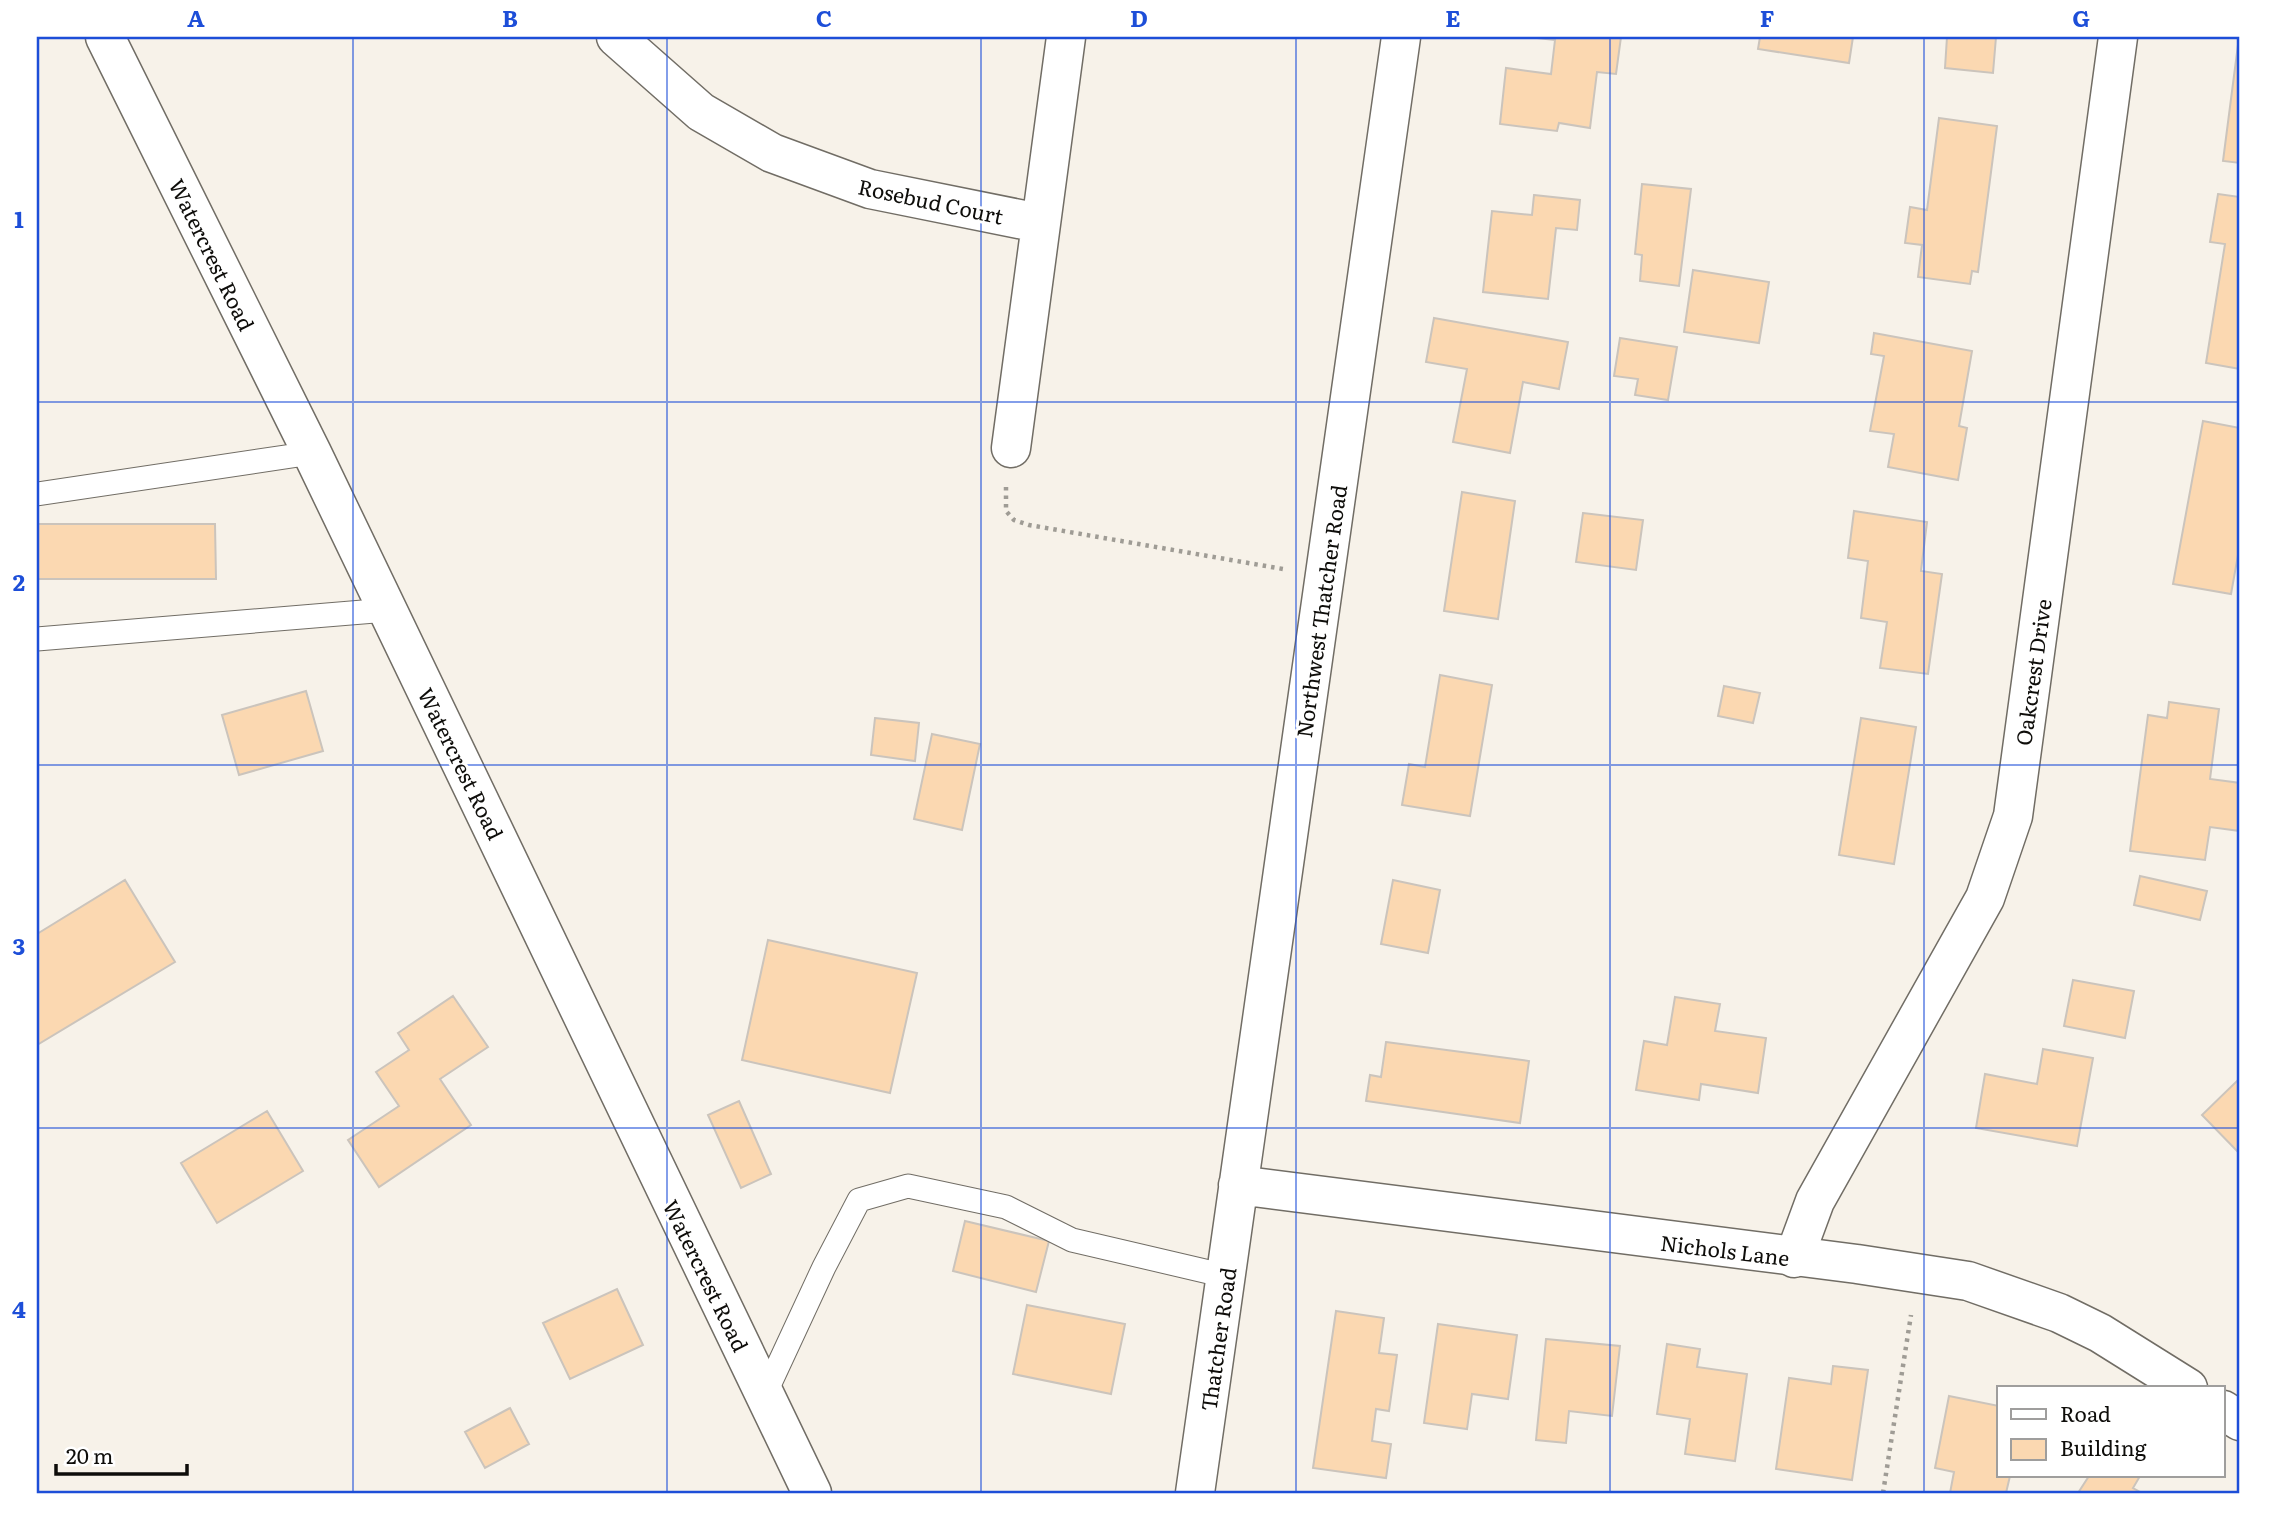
<svg xmlns="http://www.w3.org/2000/svg" width="2277" height="1530" font-family="Literata,serif">
  <rect width="100%" height="100%" fill="#f7f2e9"/>
  <!-- building -->
  <path fill="#fbd8b1" stroke="#cbc4bc" stroke-width="2" d="M1528,37H1621L1616,74L1597,72L1590,128L1559,123L1557,131L1500,124L1506,68L1551,74L1555,40Z
    M1760,37H1853L1849,63L1758,49Z
    M1947,37H1996L1993,73L1945,68Z
    M2239,37H2240V163L2223,161Z
    M1939,118L1997,126L1978,272L1972,271L1970,284L1918,277L1922,245L1905,243L1910,207L1927,210Z
    M1642,184L1691,189L1679,286L1640,281L1642,255L1635,254Z
    M2218,194L2240,197V369L2206,363L2225,244L2210,242Z
    M1534,195L1580,200L1577,230L1556,228L1548,299L1483,292L1492,211L1532,215Z
    M1693,270L1769,282L1759,343L1684,332Z
    M1434,318L1568,342L1559,389L1523,382L1510,453L1453,442L1467,369L1426,362Z
    M1874,333L1972,351L1959,426L1967,428L1958,480L1888,467L1894,434L1870,431L1884,356L1871,354Z
    M1620,338L1677,347L1668,400L1635,395L1638,379L1614,376Z
    M2203,421L2240,428V544L2231,594L2173,584Z
    M1462,492L1515,501L1498,619L1444,611Z
    M1854,511L1927,522L1921,571L1942,574L1928,674L1880,668L1887,622L1861,618L1868,561L1848,558Z
    M1583,513L1643,520L1636,570L1576,562Z
    M37,524H215L216,579H37Z
    M1440,675L1492,685L1470,816L1402,805L1409,764L1425,767Z
    M1724,686L1760,693L1753,723L1718,716Z
    M306,691L323,751L239,775L222,715Z
    M2169,702L2219,709L2210,779L2240,783V831L2210,827L2205,860L2130,851L2148,715L2167,718Z
    M875,718L919,723L915,761L871,755Z
    M1861,718L1916,727L1894,864L1839,855Z
    M932,734L980,744L962,830L914,819Z
    M2140,876L2207,891L2200,920L2134,905Z
    M125,880L175,962L37,1045V934Z
    M1393,880L1440,890L1428,953L1381,944Z
    M768,940L917,973L890,1093L742,1060Z
    M2073,980L2134,991L2125,1038L2064,1026Z
    M453,996L488,1047L440,1079L471,1125L379,1187L348,1140L399,1106L376,1072L409,1050L398,1033Z
    M1675,997L1720,1004L1715,1031L1766,1038L1758,1093L1701,1084L1699,1100L1636,1090L1644,1041L1667,1045Z
    M1386,1042L1529,1061L1520,1123L1366,1101L1370,1075L1381,1077Z
    M2043,1049L2093,1058L2077,1146L1976,1128L1985,1074L2037,1084Z
    M2240,1078V1154L2202,1115Z
    M739,1101L771,1174L741,1188L708,1115Z
    M267,1111L303,1171L217,1223L181,1163Z
    M965,1221L1049,1241L1036,1292L953,1271Z
    M617,1289L643,1345L570,1379L543,1323Z
    M1027,1305L1125,1324L1111,1394L1013,1374Z
    M1336,1311L1384,1318L1379,1353L1397,1355L1389,1411L1376,1409L1372,1441L1391,1444L1386,1478L1313,1468Z
    M1438,1324L1517,1335L1508,1399L1472,1394L1467,1429L1424,1423Z
    M1546,1339L1620,1346L1612,1416L1569,1411L1566,1443L1536,1440Z
    M1667,1344L1700,1349L1697,1367L1747,1374L1735,1461L1685,1454L1690,1419L1657,1414Z
    M1833,1366L1868,1370L1852,1480L1776,1469L1789,1378L1831,1384Z
    M1949,1396L1999,1406V1476H2010L2006,1493H1950L1954,1472L1935,1468Z
    M510,1408L529,1444L485,1468L465,1432Z
    M2089,1476H2140L2133,1488L2142,1493H2078Z"/>
  <g fill="none" stroke-linecap="round" stroke-linejoin="round">
    <defs>
      <path id="lane" d="M37,494L312,453
        M37,639L387,610
        M765,1394L824,1267L859,1200L908,1186L1006,1207L1072,1240L1226,1276"/>
      <path id="street" d="M105,37L312,453L812,1493
        M616,37L701,112L772,153L870,189L1039,223
        M1011,448L1066,37
        M1794,1258L1815,1201L1985,898L2013,816L2118,37"/>
      <path id="secondary" d="M1238,1185L1857,1264L1968,1281L2059,1313L2100,1333L2188,1388
        M2223,1410L2240,1421
        M1195,1493L1401,37"/>
    </defs>
    <!-- lane casing -->
    <use href="#lane" stroke="#716d65" stroke-width="25"/>
    <!-- street casing -->
    <use href="#street" stroke="#716d65" stroke-width="41"/>
    <!-- secondary casing -->
    <use href="#secondary" stroke="#716d65" stroke-width="41"/>
    <!-- path -->
    <path stroke="#9f9c95" stroke-width="4.5" stroke-dasharray="3.5 5" stroke-linecap="butt" d="M1006,487V511L1014,520L1029,525L1283,569
      M1883,1493L1911,1315"/>
    <!-- lane -->
    <use href="#lane" stroke="#fff" stroke-width="23"/>
    <!-- street -->
    <use href="#street" stroke="#fff" stroke-width="38"/>
    <!-- secondary -->
    <use href="#secondary" stroke="#fff" stroke-width="38"/>
  </g>
  <!-- grid -->
  <path fill="none" stroke="#1d4ed8" stroke-width="2" stroke-opacity="0.55" d="M353,37V1493M667,37V1493M981,37V1493M1296,37V1493M1610,37V1493M1924,37V1493M37,402H2240M37,765H2240M37,1128H2240"/>
  <g text-anchor="middle" dominant-baseline="central" stroke-width="6" stroke-linejoin="round" paint-order="stroke">
    <!-- street labels -->
    <g font-size="21" fill="#0e0d0a" stroke="#fff">
      <text transform="translate(931 200) rotate(12)">Rosebud Court</text>
      <text transform="translate(213 254) rotate(64)">Watercrest Road</text>
      <text transform="translate(1320 611) rotate(-82)">Northwest Thatcher Road</text>
      <text transform="translate(2032 672) rotate(-82)">Oakcrest Drive</text>
      <text transform="translate(462 763) rotate(64)">Watercrest Road</text>
      <text transform="translate(1725 1249) rotate(7)">Nichols Lane</text>
      <text transform="translate(707 1275) rotate(64)">Watercrest Road</text>
      <text transform="translate(1217 1339) rotate(-82)">Thatcher Road</text>
    </g>
  </g>
  <!-- border -->
  <rect width="2277" height="1530" fill="none" stroke="#ffffff" stroke-width="77"/>
  <!-- legend -->
  <rect x="1997" y="1386" width="228" height="91" fill="#ffffff" stroke="#9f9e9d" stroke-width="2"/>
  <rect x="2011" y="1409" width="35" height="10" fill="#ffffff" stroke="#9f9e9d" stroke-width="2"/>
  <text x="2060" y="1422" font-size="21" fill="#0e0d0a">Road</text>
  <rect x="2011" y="1439" width="35" height="21" fill="#fbd8b1" stroke="#9f9e9d" stroke-width="2"/>
  <text x="2060" y="1456" font-size="21" fill="#0e0d0a">Building</text>
  <!-- scale -->
  <path d="M56 1464v10h131v-10" fill="none" stroke="#0e0d0a" stroke-width="3.5"/>
  <text x="66" y="1464" font-size="21" fill="#0e0d0a" stroke="#ffffff" stroke-width="5" paint-order="stroke">20 m</text>
  <rect x="38" y="38" width="2200" height="1454" fill="none" stroke="#1d4ed8" stroke-width="2.5"/>
  <g font-size="23" text-anchor="middle" font-weight="bold" fill="#1d4ed8">
    <text x="196" y="27">A</text>
    <text x="510" y="27">B</text>
    <text x="824" y="27">C</text>
    <text x="1139" y="27">D</text>
    <text x="1453" y="27">E</text>
    <text x="1767" y="27">F</text>
    <text x="2081" y="27">G</text>
    <text x="19" y="228">1</text>
    <text x="19" y="591">2</text>
    <text x="19" y="955">3</text>
    <text x="19" y="1318">4</text>
  </g>
</svg>
